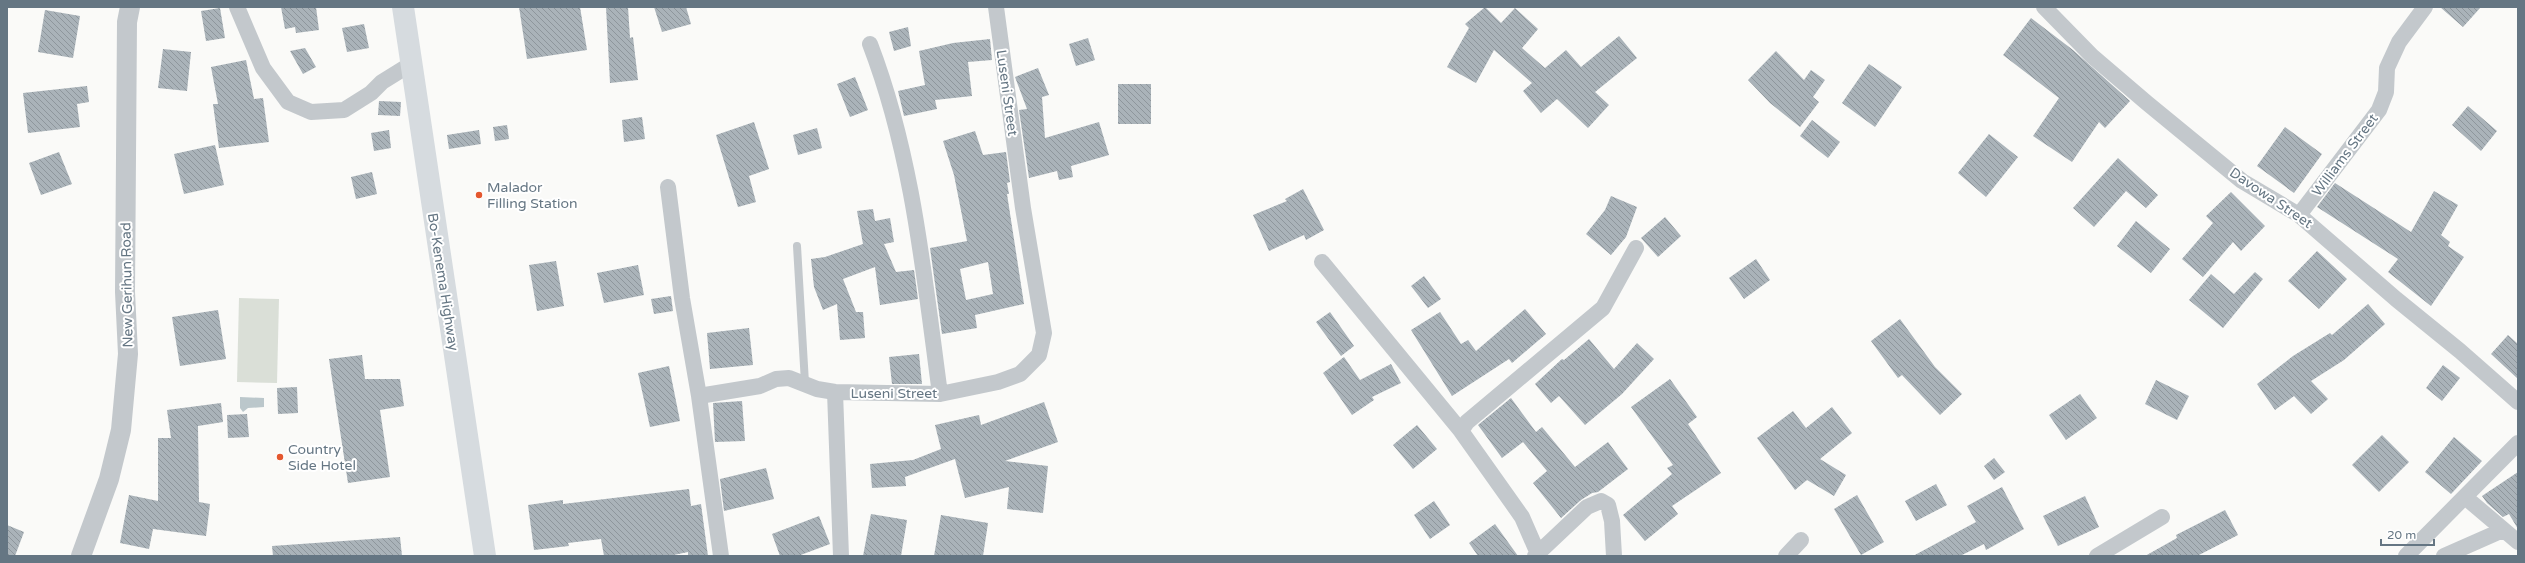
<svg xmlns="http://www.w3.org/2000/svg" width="2525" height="563" font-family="'Varela Round',sans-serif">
  <defs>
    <pattern id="building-back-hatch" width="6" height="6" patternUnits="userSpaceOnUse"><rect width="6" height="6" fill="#aab3b9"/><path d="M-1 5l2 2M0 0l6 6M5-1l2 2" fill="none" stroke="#8e969c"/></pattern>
  </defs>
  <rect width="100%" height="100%" fill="#fafaf8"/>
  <!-- green -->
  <path fill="#dadfd7" d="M239,298L279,299L277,383L237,382Z"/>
  <!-- water -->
  <path fill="#bbc7cb" d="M240,397L264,398V407L248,408L243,412L240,408Z"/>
  <!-- building -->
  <path fill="url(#building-back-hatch)" fill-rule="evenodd" d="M281,7H316L319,30L296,33L295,27L285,29Z
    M519,7H580L587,50L527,59Z
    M606,7H628L630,38L633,37L638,80L610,83Z
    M654,7H686L691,24L662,32Z
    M1485,7L1501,23L1515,8L1538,29L1522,48L1545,68L1566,50L1581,67L1619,36L1637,58L1595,92L1609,105L1588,128L1557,99L1541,113L1523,91L1532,83L1494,50L1476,83L1447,67L1469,28L1465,24Z
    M2440,7H2481L2463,27Z
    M220,8L225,38L206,41L201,11Z
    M45,10L80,16L73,58L38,52Z
    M2031,18L2073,50L2130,101L2105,128L2099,122L2072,162L2033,136L2059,98L2003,55Z
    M364,24L369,48L347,52L342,28Z
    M908,27L911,46L894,51L889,32Z
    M1088,38L1095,60L1076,66L1069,44Z
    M990,39L992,60L968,62L972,96L935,100L937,109L904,116L898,91L925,85L919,51L953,43Z
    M305,48L316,67L303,74L290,51Z
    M163,49L191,52L187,91L158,88Z
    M1776,51L1804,80L1811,70L1825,80L1813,97L1819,102L1800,127L1770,103L1748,80Z
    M246,60L254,99L263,98L269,142L219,148L213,104H218L211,67Z
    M1869,64L1902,87L1875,127L1842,103Z
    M1038,68L1049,95L1042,97L1045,138L1099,122L1109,155L1071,166L1073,177L1059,180L1057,171L1029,178L1019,110L1027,109L1015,77Z
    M855,77L868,110L850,117L837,84Z
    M1118,84H1151V124H1118Z
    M87,86L89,102L77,104L80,127L28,133L23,93Z
    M379,101L401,102L400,116L378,115Z
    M2468,106L2497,131L2481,151L2452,125Z
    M642,117L645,139L624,142L622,120Z
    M1812,120L1840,142L1828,158L1800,136Z
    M754,122L769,169L749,176L756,202L738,207L716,135Z
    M507,125L509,139L495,141L493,127Z
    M2285,127L2322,154L2294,193L2257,166Z
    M817,128L822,148L798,155L793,135Z
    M389,130L391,148L374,151L371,133Z
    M479,130L481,144L449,149L447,135Z
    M975,131L983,155L1006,152L1010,182L1007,183L1009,194H1007L1024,304L975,315L977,328L942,334L930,248L967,241L954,175L943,141ZM988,262L993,294L966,300L960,269Z
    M1989,134L2018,157L1986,197L1958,173Z
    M215,145L224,185L184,194L174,154Z
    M59,152L72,184L41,195L29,163Z
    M2118,158L2158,195L2146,208L2126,191L2094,227L2073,208Z
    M372,172L377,194L356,199L351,177Z
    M2335,183L2411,232L2434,191L2458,205L2441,235L2450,242L2448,246L2464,257L2431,306L2388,272L2398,259L2317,207Z
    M1303,189L1324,230L1306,240L1304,235L1269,251L1253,215L1287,201L1285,199Z
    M2231,192L2265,226L2241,251L2233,242L2203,277L2182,259L2213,223L2206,216Z
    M1611,196L1637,207L1626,237L1611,255L1586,234L1605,210Z
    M873,209L875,221L890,218L894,242L884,244L896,272L914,270L918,299L880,305L875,267L843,279L856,312H863L865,338L840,340L837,304L823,310L814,287L811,259L825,257L863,244L857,211Z
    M1665,217L1681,236L1658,257L1641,238Z
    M2136,221L2170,249L2151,273L2117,246Z
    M2317,251L2347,279L2319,309L2288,281Z
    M1756,259L1770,280L1744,299L1729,278Z
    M556,261L564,306L537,311L529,265Z
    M638,265L644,295L604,303L597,273Z
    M2255,272L2263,279L2223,328L2189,300L2211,274L2234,294Z
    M1424,276L1441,299L1428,308L1411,286Z
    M671,296L673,311L654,314L651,299Z
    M2368,304L2385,324L2344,360L2311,381L2328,399L2311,414L2294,396L2275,410L2257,384L2293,356L2330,333L2332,335Z
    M1525,309L1546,334L1512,363L1509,359L1452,396L1411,330L1440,312L1461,344L1468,340L1476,351Z
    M218,310L226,359L180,366L172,317Z
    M1330,312L1354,346L1341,356L1316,322Z
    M1900,319L1935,367L1962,394L1940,415L1902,375L1898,378L1871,341Z
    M749,328L753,365L710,369L707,333Z
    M2508,335L2518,344V379L2491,354Z
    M1589,339L1614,369L1637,343L1654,359L1622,394L1585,425L1559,396L1551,403L1535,384L1562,359L1564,360Z
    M919,354L922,384H892L889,357Z
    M362,355L365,379H400L404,406L380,410L390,477L348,483L329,359Z
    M1344,357L1360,380L1391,364L1401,383L1372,397L1374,400L1352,415L1323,373Z
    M2443,365L2460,378L2442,401L2426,388Z
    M669,366L680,421L650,427L638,373Z
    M1670,379L1697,417L1688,424L1721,473L1672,506L1678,514L1645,541L1623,515L1672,474L1667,468L1673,465L1631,407Z
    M2156,380L2189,396L2177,420L2145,404Z
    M297,387L298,413L278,414L277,388Z
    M2080,394L2097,418L2066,440L2049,415Z
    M1511,398L1536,432L1542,427L1575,467L1608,442L1628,469L1598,492L1592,493L1581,500L1561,518L1533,483L1547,471L1523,442L1502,458L1478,425Z
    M742,401L745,441L715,442L713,403Z
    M1044,402L1058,442L1005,461L1048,466L1043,513L1007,509L1009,487L965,498L955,459L905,477L906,486L872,488L870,464L913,460L941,449L935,425L979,415L981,425Z
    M221,403L223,422L198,426L199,502L210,504L206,536L153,529L149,549L120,543L129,495L158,501V438H171L167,410Z
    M1832,407L1852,433L1820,459L1846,475L1834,496L1807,480L1795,490L1757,438L1793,411L1806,428Z
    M247,414L249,437L228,438L227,415Z
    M1417,425L1437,449L1413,469L1393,445Z
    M2382,435L2409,462L2379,492L2352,465Z
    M2454,437L2482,461L2451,494L2425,472Z
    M1994,458L2005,472L1994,480L1984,466Z
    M766,468L774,499L724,511L720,479Z
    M2518,472V529L2509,514L2503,517L2487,503L2482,496Z
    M1936,484L1947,505L1916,521L1905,501Z
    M2002,487L2024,529L1986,550L1984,544L1960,556H1913L1976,522L1967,506Z
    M689,489L691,506L701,504L708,556H688V552L669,556H604L601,539L568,543L569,546L534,550L528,505L563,500V504Z
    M1857,495L1884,542L1861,555L1834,509Z
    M2085,496L2099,527L2058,546L2043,516Z
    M1434,501L1450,525L1430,539L1414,515Z
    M2225,510L2238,535L2197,556H2145L2177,538L2176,535Z
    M871,514L907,520L901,556H863Z
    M941,515L988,523L983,556H934Z
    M819,516L830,544L798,556H780L772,534Z
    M1495,524L1518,556H1478L1469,543Z
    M7,525L24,532L15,556H7Z
    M400,537L402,556H273L272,546Z"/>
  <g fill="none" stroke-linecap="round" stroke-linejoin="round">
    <!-- service -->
    <path stroke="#c3c8cc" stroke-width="8" d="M797,246L805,383"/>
    <!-- minor -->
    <path stroke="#c3c8cc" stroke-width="16" d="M237,7L263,68L288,102L311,112L344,110L371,93L382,82L411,64
      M2044,7L2092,56L2147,103L2242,181L2299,215L2396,299L2460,351L2518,402
      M870,44C913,156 924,276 940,394
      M668,187L682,298L699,396
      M2299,215L2379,110L2386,92L2387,68L2399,42L2425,7
      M1322,262L1461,431
      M835,392L841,556
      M2465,497L2518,542
      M721,556L699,396L760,386L776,379L789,378L817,389L835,392L940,394L998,382L1020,374L1039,355L1044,333L1023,208L996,7
      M1535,556L1587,507L1601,501L1608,505L1612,521L1614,556
      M1539,556L1522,517L1461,431L1467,422L1603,308L1636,248
      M1786,556L1801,540
      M2097,556L2162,517
      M2406,556L2518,443
      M2444,556L2503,530"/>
    <!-- tertiary -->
    <path stroke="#c3c8cc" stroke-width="20" d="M81,556L109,479L121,430L128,354L125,292L127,22L130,7"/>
    <!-- trunk -->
    <path stroke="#d6dbdf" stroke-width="22" d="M403,7L485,556"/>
  </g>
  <!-- markers -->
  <g fill="#e4572e" stroke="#fff" stroke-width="1.5">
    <circle cx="479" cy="195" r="4"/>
    <circle cx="280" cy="457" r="4"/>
  </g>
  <g text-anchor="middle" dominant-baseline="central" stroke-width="4" stroke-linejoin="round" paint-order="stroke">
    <!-- street labels -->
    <g font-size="14" fill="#657683" stroke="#fff">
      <text transform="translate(1007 93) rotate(82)">Luseni Street</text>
      <text transform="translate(2345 155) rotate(-53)">Williams Street</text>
      <text transform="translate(2271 198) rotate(34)">Davowa Street</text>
      <text transform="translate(443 282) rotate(81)">Bo-Kenema Highway</text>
      <text transform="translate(127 285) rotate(-91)">New Gerihun Road</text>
      <text x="894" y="393">Luseni Street</text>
    </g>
    <!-- poi labels -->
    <g font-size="14" fill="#657683" stroke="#fff" text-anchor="start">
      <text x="487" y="187">Malador<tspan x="487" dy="16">Filling Station</tspan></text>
      <text x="288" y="449">Country<tspan x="288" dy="16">Side Hotel</tspan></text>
    </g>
  </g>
  <!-- border -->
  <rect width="2525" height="563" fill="none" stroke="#657683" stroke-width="16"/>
  <!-- scale -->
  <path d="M2381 539v6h53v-6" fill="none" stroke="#657683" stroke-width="2"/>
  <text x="2387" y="539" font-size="12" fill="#657683" stroke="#ffffff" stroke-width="3" paint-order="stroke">20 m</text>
</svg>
